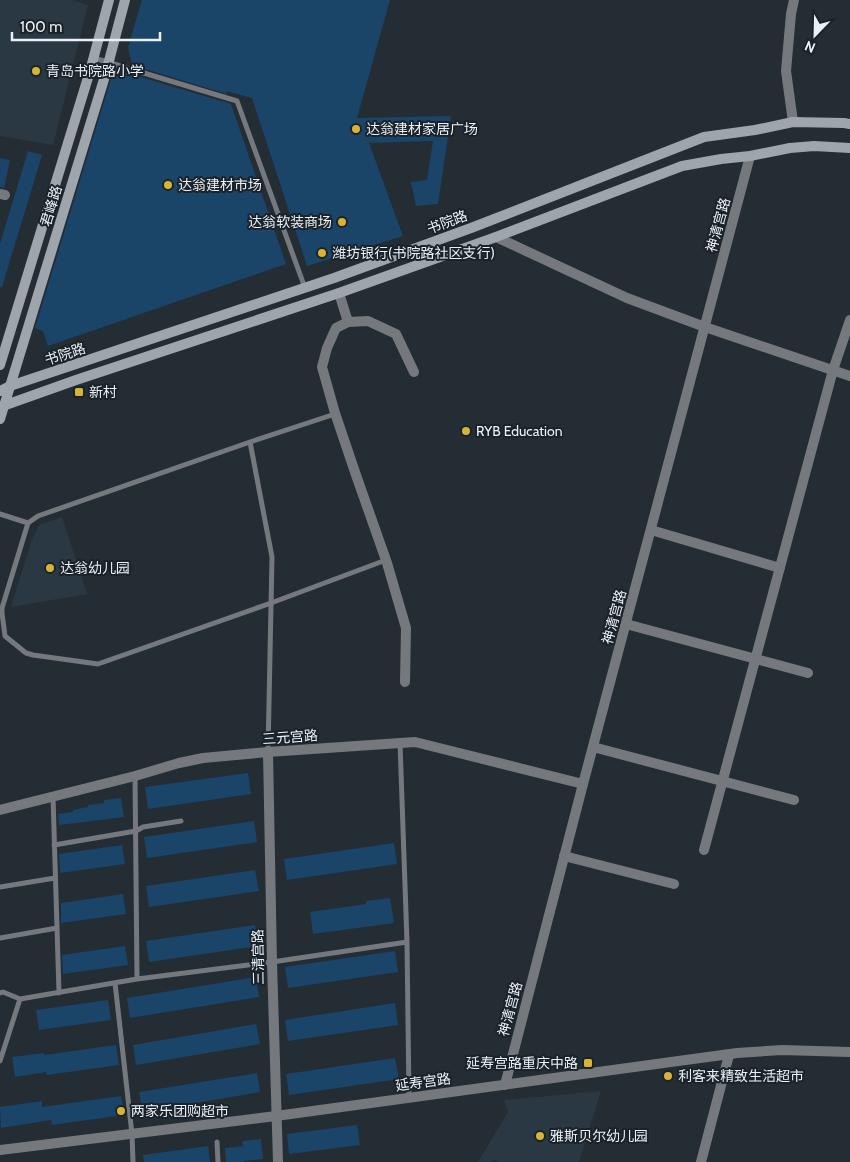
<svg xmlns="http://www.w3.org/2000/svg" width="850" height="1162" font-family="Cabin,'Noto Sans SC',sans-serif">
  <rect width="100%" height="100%" fill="#242c34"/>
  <!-- built -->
  <path fill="#2a3844" d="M0,0H72L88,5L53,145L0,136Z
    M62,517L87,594L11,607L31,542L39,525Z
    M601,1091L579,1162H500L495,1160L491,1162H478L508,1112L504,1100Z"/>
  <!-- building -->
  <path fill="#1a4569" d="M142,0H390L357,118L451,116L438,204L416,206L411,182L427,180L433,141L369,143L403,236L307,266L252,98L226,91L227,94L132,65L128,47Z
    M114,69L231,104L286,264L48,346L43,331L35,328Z
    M28,151L42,155L2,287H0V244Z
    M0,158L10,160L4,188L0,187Z
    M248,773L251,794L148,809L145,787Z
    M121,798L124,817L59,825L58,814L73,812V810L88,807V805L104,803V800Z
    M254,821L257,842L147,858L144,837Z
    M394,843L397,864L287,880L284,859Z
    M122,845L125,864L60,873L59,854Z
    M255,870L259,891L149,907L146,886Z
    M123,894L126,914L61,923V903Z
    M390,898L394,923L313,934L310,912L366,904V901Z
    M255,925L258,946L149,962L146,941Z
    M125,946L128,965L63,974L62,955Z
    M395,951L398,972L288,988L285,967Z
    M256,977L259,997L130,1018L127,998Z
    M108,1000L111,1020L39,1030L36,1010Z
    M395,1003L398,1025L288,1041L285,1020Z
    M256,1024L260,1044L136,1065L133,1045Z
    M116,1045L119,1065L47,1075L46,1072L15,1077L12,1057L44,1053V1055Z
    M395,1058L399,1079L289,1095L286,1074Z
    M257,1073L260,1092L143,1112L139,1092Z
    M121,1096L124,1115L52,1125L51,1120L1,1128L0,1107L42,1101V1107Z
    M357,1125L360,1145L289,1154L287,1134Z
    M261,1139L263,1159L244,1161V1162H226L225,1148L243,1146L242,1141Z
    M208,1146L210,1162H144L143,1155Z"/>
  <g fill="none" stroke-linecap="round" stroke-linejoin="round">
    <!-- service -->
    <path stroke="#75797e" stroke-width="5" d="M94,58L237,101L305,288
      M250,442L272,557L268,752
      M0,514L28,523L38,516L250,442L335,414
      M28,523L2,608V613L5,636L26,653L33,655L98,664L271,603L386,560
      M400,743L407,942L409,1098
      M135,776L137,979
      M53,797L59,993
      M54,845L136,831L143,827L181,821
      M0,887L55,878
      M0,938L57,928
      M115,983L132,1134L133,1162
      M0,993L3,992L20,999L137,979L272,962L407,942
      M0,1061L20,999
      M217,1142L218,1162"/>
    <!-- minor -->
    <path stroke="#75797e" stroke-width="10" d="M793,122L786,71L791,14L794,0
      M0,194L5,195
      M496,237L627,298L705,327L850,376
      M339,293L348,322
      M651,530L780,568
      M626,624L808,673
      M405,682L406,628L387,563L356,475L335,413L322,367L327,348L336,328L348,322L368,321L396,334L414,372
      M593,747L794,800
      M268,752L272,962L278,1162
      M0,810L135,776L179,763L203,758L268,752L415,742L583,784
      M704,850L833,370L850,320
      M564,856L674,884
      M701,1162L729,1055"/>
    <!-- tertiary -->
    <path stroke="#75797e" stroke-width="10" d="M505,1085L583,784L750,156
      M0,1150L276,1116L737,1053L782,1050L850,1052"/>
    <!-- secondary -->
    <path stroke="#9ea5ad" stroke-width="10" d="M0,365L90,71L109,0
      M0,391L10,386L334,278L471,228L704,137L755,130L793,122L844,123L850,124
      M0,407L76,380L339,293L496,237L682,166L721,159L750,156L790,148L814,146L850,148
      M0,419L105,76L125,0"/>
  </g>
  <!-- markers -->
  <g fill="#d8b434" stroke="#1a222a" stroke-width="2">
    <circle cx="36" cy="71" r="5"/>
    <circle cx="356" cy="129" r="5"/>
    <circle cx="168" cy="185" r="5"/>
    <circle cx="342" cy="222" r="5"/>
    <circle cx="322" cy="253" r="5"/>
    <rect x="74" y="387" width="10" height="10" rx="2.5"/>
    <circle cx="466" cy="431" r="5"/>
    <circle cx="50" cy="568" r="5"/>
    <rect x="583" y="1058" width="10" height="10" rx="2.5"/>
    <circle cx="668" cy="1076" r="5"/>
    <circle cx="121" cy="1111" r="5"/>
    <circle cx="540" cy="1136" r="5"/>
  </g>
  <g text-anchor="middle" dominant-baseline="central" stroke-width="4" stroke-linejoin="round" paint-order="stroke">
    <!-- poi labels -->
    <g font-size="14" fill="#eaf0f5" stroke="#1a222a" text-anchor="start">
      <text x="46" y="71">青岛书院路小学</text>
      <text x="366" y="129">达翁建材家居广场</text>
      <text x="178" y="185">达翁建材市场</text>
      <text x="332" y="222" text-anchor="end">达翁软装商场</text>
      <text x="332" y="253">潍坊银行(书院路社区支行)</text>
      <text x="89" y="392">新村</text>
      <text x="476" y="431">RYB Education</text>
      <text x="60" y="568">达翁幼儿园</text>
      <text x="578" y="1063" text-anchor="end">延寿宫路重庆中路</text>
      <text x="678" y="1076">利客来精致生活超市</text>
      <text x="131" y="1111">两家乐团购超市</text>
      <text x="550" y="1136">雅斯贝尔幼儿园</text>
    </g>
    <!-- street labels -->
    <g font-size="14" fill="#eaf0f5" stroke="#1a222a">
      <text transform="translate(51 206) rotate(-73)">君峰路</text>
      <text transform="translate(447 222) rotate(-20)">书院路</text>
      <text transform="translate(718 225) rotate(-75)">神清宫路</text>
      <text transform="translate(65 354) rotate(-18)">书院路</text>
      <text transform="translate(614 617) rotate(-75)">神清宫路</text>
      <text transform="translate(290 737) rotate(-4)">三元宫路</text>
      <text transform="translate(258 957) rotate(-91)">三清宫路</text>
      <text transform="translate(510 1009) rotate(-75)">神清宫路</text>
      <text transform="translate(423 1082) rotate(-8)">延寿宫路</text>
    </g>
  </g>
  <!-- north arrow -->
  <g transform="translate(815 35) rotate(203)" stroke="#1a222a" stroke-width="4" paint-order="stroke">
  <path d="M0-4L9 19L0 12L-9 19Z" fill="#eaf0f5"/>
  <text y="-8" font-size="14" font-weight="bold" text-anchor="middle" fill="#eaf0f5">N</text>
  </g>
  <!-- scale -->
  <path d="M12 32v8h148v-8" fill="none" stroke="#eaf0f5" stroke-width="2.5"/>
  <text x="20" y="32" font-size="15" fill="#eaf0f5" stroke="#1a222a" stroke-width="4" paint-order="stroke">100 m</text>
</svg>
